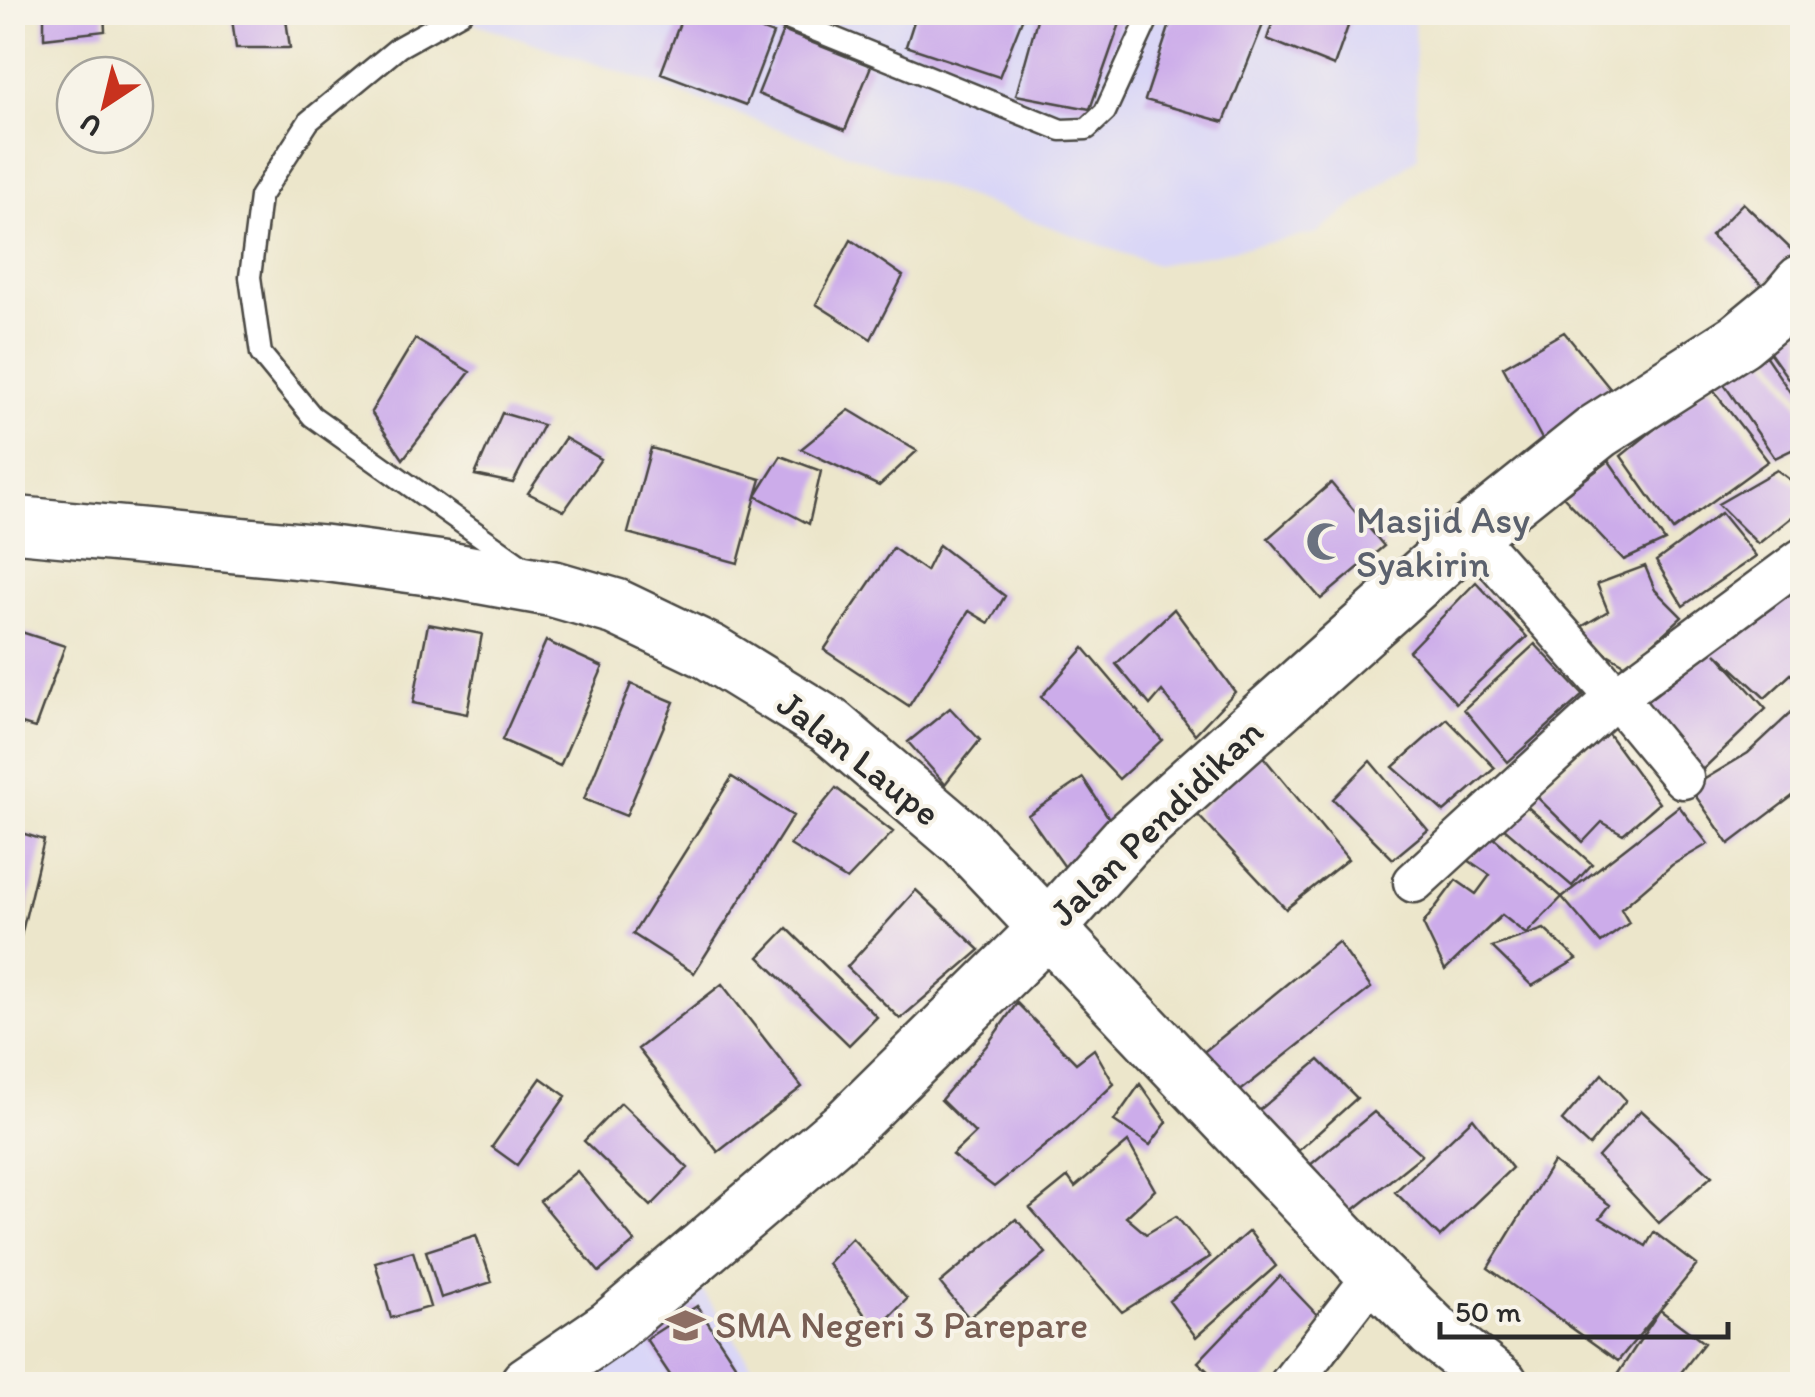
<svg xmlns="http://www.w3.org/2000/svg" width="1815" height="1397" font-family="Itim,sans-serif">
  <rect width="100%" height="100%" fill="#f7f3e8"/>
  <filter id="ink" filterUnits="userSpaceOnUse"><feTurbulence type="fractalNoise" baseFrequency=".01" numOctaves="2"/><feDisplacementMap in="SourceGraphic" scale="20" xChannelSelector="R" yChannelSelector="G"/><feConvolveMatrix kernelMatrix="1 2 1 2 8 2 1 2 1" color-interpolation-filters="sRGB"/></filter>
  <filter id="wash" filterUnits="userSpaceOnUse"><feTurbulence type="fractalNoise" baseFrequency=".0048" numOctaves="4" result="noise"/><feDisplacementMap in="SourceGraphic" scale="40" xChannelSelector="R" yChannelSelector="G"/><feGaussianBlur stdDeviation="2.25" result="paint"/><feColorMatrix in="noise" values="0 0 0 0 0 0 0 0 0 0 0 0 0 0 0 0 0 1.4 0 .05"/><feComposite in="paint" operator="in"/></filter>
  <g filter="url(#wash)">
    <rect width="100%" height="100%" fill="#ece6cb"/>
    <!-- built -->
    <path fill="#d9d6f7" d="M445,13H1414L1418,157L1317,233L1156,265L635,77Z
      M697,1282L764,1384H570Z"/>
    <g id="blocks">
      <!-- building -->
      <path fill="#ccacea" d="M44,12H104L105,31L44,38Z
        M231,12H285L290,48H236Z
        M684,12H716L773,34L746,105L661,73Z
        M917,12H1025L999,77L906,46Z
        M1039,12H1124L1090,109L1016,95Z
        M1174,12H1268L1224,122L1145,100Z
        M1276,12H1353L1334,66L1267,39Z
        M783,31L871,66L845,130L758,94Z
        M1743,203L1795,253L1763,286L1711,236Z
        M851,240L903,276L871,339L816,304Z
        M1802,329V398L1765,346Z
        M1564,332L1620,401L1549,452L1503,367Z
        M415,339L470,372L403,459L371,412Z
        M1755,340L1802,410V445L1775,458L1712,367Z
        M1709,385L1768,461L1673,530L1621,456Z
        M849,410L917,451L879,486L801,449Z
        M502,413L543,425L513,483L475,475Z
        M565,438L601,459L564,511L528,493Z
        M651,448L761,479L756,496L781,456L821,471L809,524L756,496L738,563L628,533Z
        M1609,461L1665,541L1624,560L1563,496Z
        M1777,470L1802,489V509L1758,544L1718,504Z
        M1331,483L1384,546L1321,599L1268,538Z
        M1721,513L1756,556L1683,606L1656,561Z
        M939,545L1005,596L989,623L969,611L909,706L824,650L893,548L926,571Z
        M1645,566L1655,590L1682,617L1628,666L1571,633L1608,611L1597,584Z
        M1476,582L1527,637L1456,703L1409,651Z
        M1796,586L1802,594V683L1791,674L1765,698L1716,653L1766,709L1697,775L1646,702Z
        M1174,609L1235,692L1195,734L1162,691L1150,705L1116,664Z
        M428,624L482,634L467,714L413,703Z
        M12,629L65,646L35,728L12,721Z
        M546,641L603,667L560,766L502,740Z
        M1535,644L1583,695L1508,762L1464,709Z
        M1084,648L1162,740L1119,779L1041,697Z
        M631,684L674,702L626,816L584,799Z
        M1797,707L1802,714V789L1729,844L1690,788L1748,753Z
        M950,708L980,740L945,784L908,742Z
        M1447,719L1495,768L1444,812L1393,767Z
        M1607,732L1659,803L1623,834L1602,822L1583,842L1535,795Z
        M1260,753L1348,859L1286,909L1196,813Z
        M1370,761L1428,830L1393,859L1333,799Z
        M732,777L793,816L694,973L633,934Z
        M1083,778L1118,832L1067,870L1028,815Z
        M836,788L893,832L847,880L790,845Z
        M1521,801L1592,864L1572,886L1503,827Z
        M1679,806L1708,844L1672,865L1621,909L1629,923L1601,943L1562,897Z
        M12,830L44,840L20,940L12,939Z
        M1493,837L1562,897L1526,934L1502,915L1445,970L1423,924L1456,880L1476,894L1490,875L1468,860Z
        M916,890L980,950L900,1019L847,967Z
        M787,928L877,1017L849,1045L759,957Z
        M1544,929L1577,959L1532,986L1492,947Z
        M1338,942L1371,988L1234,1096L1200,1055Z
        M722,984L802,1087L718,1152L638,1049Z
        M1017,1003L1076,1063L1094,1049L1114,1084L1068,1127L994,1187L952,1155L975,1133L941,1100L987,1045Z
        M1319,1060L1357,1098L1298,1151L1256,1113Z
        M1602,1074L1626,1100L1589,1146L1562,1121Z
        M541,1078L566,1096L517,1165L492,1147Z
        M1140,1084L1167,1122L1150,1145L1114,1121Z
        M621,1103L688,1168L651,1206L584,1141Z
        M1641,1110L1712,1176L1659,1223L1598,1157Z
        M1374,1112L1422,1155L1351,1212L1304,1170Z
        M1473,1118L1512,1168L1440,1237L1395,1192Z
        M1128,1142L1155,1190L1126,1217L1146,1234L1176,1216L1210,1257L1122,1312L1030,1208L1068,1177L1075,1187Z
        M1553,1162L1610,1205L1600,1218L1646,1246L1654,1232L1697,1265L1660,1310L1704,1343L1672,1384H1611L1660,1310L1618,1361L1488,1268Z
        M577,1171L635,1242L599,1272L540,1201Z
        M1016,1219L1046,1253L969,1318L940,1283Z
        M1249,1231L1276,1266L1196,1337L1169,1301Z
        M476,1235L492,1282L441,1298L426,1251Z
        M852,1238L907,1299L876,1331L828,1263Z
        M413,1251L430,1307L391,1318L375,1262Z
        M1280,1276L1322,1320L1264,1384H1221L1198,1362Z
        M697,1306L748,1384H676L646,1339Z"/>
    </g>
  </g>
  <g filter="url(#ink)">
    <use href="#blocks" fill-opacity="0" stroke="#484743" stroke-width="2.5"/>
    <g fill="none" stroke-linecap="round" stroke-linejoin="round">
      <defs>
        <path id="lane" d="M462,12L399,47L309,121L260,197L250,277L261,354L312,416L524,567
          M770,12L1061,130L1087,129L1105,112L1151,12"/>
        <path id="street" d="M1471,533L1616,697L1683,778
          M1414,882L1616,697L1802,559
          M1290,1384L1375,1274"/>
        <path id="secondary" d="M12,524L323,553L443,569L554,589L616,607L710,652L830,726L966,842L1375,1274L1433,1331L1500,1384
          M528,1384L610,1328L847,1126L1047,929L1126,841L1471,533L1598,431L1740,340L1786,302L1802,283"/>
      </defs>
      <!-- lane casing -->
      <use href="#lane" stroke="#484743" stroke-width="25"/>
      <!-- street casing -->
      <use href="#street" stroke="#484743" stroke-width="45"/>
      <!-- secondary casing -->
      <use href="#secondary" stroke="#484743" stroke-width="60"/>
      <!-- lane -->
      <use href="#lane" stroke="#fff" stroke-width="20"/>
      <!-- street -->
      <use href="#street" stroke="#fff" stroke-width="40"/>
      <!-- secondary -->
      <use href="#secondary" stroke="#fff" stroke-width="55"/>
    </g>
  </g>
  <!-- icons -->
  <defs>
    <symbol id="mosque-bare" viewBox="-9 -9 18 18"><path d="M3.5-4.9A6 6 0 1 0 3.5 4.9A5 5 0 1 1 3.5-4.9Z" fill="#6b7280" stroke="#f7f3e8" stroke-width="2.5" paint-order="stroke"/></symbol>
    <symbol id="school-bare" viewBox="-9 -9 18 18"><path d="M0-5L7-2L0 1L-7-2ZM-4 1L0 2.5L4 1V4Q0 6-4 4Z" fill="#8d6e63" stroke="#f7f3e8" stroke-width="2.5" paint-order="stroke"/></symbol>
  </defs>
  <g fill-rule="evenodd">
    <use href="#mosque-bare" x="1298" y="514" width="55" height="55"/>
    <use href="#school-bare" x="658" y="1298" width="55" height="55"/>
  </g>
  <g text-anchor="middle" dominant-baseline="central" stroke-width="8" stroke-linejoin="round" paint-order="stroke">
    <!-- worship labels -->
    <g font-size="38" fill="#5b616d" stroke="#f7f3e8" text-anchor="start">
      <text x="1356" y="520">Masjid Asy<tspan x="1356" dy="44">Syakirin</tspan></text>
    </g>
    <!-- street labels -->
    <g font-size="38" fill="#2b2b2b" stroke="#f7f3e8">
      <text transform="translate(859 758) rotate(38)">Jalan Laupe</text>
      <text transform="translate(1156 822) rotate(-44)">Jalan Pendidikan</text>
    </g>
    <!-- education labels -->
    <g font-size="38" fill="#785e54" stroke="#f7f3e8" text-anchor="start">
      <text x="715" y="1325">SMA Negeri 3 Parepare</text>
    </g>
  </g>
  <!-- margin -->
  <rect width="1815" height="1397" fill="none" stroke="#f7f3e8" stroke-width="50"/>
  <!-- north arrow -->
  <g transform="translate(105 105) rotate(215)"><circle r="48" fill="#f7f3e8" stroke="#a5a39c" stroke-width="2.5"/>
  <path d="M0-8L18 38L0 25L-18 38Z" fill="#c8321e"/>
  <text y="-15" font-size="28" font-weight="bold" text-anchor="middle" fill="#2b2b2b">U</text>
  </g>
  <!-- scale -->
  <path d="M1440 1322v15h288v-15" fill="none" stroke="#2b2b2b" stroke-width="5"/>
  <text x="1455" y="1322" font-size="30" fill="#2b2b2b" stroke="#f7f3e8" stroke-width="8" paint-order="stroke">50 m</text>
</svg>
